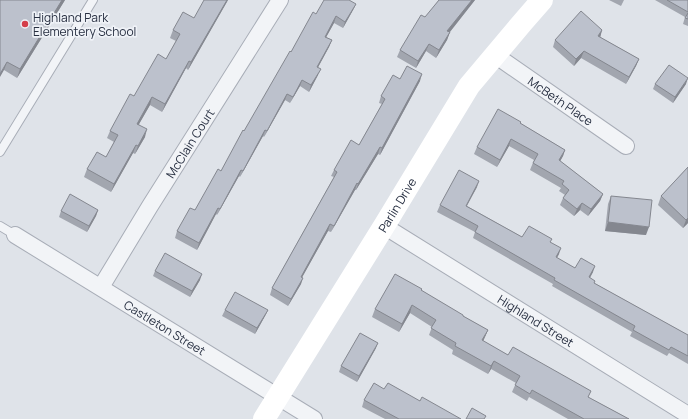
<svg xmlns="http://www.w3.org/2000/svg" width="688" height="419" font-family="Manrope,sans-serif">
  <rect width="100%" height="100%" fill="#dfe3e9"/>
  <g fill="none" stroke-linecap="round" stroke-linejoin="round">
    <defs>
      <path id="lane" d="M0,152L93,0
        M0,226L15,235"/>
      <g id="street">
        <path id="s1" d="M495,55L626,146"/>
        <path id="s2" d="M384,226L688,415"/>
        <path id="s3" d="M15,235L314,419"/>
        <path id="s4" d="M101,287L150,206L280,0"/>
      </g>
    </defs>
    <!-- lane casing -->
    <use href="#lane" stroke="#a8adb7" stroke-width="10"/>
    <!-- street casing -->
    <use href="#street" stroke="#a8adb7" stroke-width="18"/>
    <!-- lane -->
    <use href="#lane" stroke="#f2f4f7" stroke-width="8"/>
    <!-- street -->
    <use href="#street" stroke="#f2f4f7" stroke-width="16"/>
    <!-- secondary -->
    <path stroke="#fff" stroke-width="22" id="s5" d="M264,419L384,226L469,86L522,23L542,0"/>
  </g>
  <!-- wall -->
  <path fill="#a2a6af" d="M0,0H65L17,78L4,70Z
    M228,0L188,70L186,68L162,112L150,105L139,124L145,137L135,154L133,153L111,192L84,177L87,169L106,157L114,142L107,138L110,131L134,96L166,59L176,41L170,38L173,30Z
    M439,0H475L450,32L447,40L436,58L426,51L416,68L397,57L400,50Z
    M609,0H624L621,6Z
    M655,0H688V26L683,24L685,17Z
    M356,4L353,10L343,28L334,23L326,37L332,40L329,47L318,67V75L309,92L300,86L290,103L285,100L264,137L263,136L240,177L239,176L217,215L216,214L197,250L175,238L177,231L195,210L221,171L291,52L316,14Z
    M602,30L600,37L639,59L636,66L626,84L581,58L574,66L553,47L555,40Z
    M400,79L420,81L380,155L378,154L356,190H355L331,232L328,231L302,277L301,284L288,306L270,295L272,288L334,177L331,176L334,170L359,145L382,104L379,103L381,96Z
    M655,84H686L673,103L653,89Z
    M520,123L565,150L563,156L560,161L603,194L600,201L588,216L580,210L574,216L560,205L563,198L565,195L559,191L561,188L530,170L534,160L509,146L497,167L474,154L477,147Z
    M688,167V223L683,228L658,205L661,196Z
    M477,187L467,206L522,237L550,242L559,254L557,258L575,268L593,272L590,278L595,281L594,283L688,335V364L669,353L667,356L630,336L632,332L552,286L553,284L473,238L475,232L437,212L440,205Z
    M611,196L646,235L605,231L608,204Z
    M98,210L96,216L87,232L59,217L61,211Z
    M155,271L200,280L190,297L153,276Z
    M421,290L463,316L488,330L483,341L508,355L591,391L588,397L629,419H568L529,397L527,401L512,392L516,383L491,369L488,374L452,354L453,350L429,335L432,327L410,313L399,332L372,317L375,309Z
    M225,310H268L265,316L255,334L222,316Z
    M376,348L357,382L339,372L341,366Z
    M384,389L420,401L461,419H385L362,407L364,400Z"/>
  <!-- shaded-wall -->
  <path fill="#84878f" d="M62,0H65L17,78L20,69Z
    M227,0H228L188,70L191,62Z
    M472,0H475L445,38L447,31Z
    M356,4L353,10L343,28L345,22Z
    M336,16L334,23L323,43L325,37Z
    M602,30L600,38L598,36Z
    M450,32L447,40L436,58L439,50Z
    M332,40L329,47L315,73L317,67Z
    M429,44L426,51L416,68L418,61Z
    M584,51L581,58L574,66L576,59Z
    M639,59L636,66L626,84L629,77Z
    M189,61L186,68L162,112L165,104Z
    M7,62L4,70L0,77V74Z
    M321,69L318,75L309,92L311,85Z
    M422,74L420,81L380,155L382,148Z
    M688,78L686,84L673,103L675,97Z
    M302,80L300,86L290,103L293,97Z
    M287,94L285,100L264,137L267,131Z
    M152,97L150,105L135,131L137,124Z
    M147,129L145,137L135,154L138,146Z
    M265,130L263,136L240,177L243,171Z
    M511,139L509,146L497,167L500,160Z
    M136,145L133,153L111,192L114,184Z
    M380,147L378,154L356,190L358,184Z
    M565,150L563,156L557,167L559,160Z
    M241,170L239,176L217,215L220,209Z
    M479,181L477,187L463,212L466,206Z
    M357,183L355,190L331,232L334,226Z
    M603,194L600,201L588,216L591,209Z
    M582,203L580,210L574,216L577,209Z
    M218,208L216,214L197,250L199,243Z
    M98,210L96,216L87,232L89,226Z
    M688,218V223L683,228L686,220Z
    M608,222L649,227L646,235L605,231Z
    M330,224L328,231L299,283L301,277Z
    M561,248L559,254L553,264L556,257Z
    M595,266L593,272L586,284L589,277Z
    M202,274L200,280L190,297L192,291Z
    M303,278L301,284L288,306L291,299Z
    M412,305L410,313L399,332L402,324Z
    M268,310L265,316L255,334L257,328Z
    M488,330L485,337L480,348L482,340Z
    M378,343L376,348L357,382L359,376Z
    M494,361L491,369L488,374L491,366Z"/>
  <!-- building -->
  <path fill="#bcc1cc" stroke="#84878f" d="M0,0H62L20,69L7,62L0,74Z
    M204,0H227L191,62L189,61L165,104L152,97L137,124L147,129L138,146L136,145L114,184L87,169L97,152L106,157L118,135L110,131L130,94L134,96L158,54L166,59L180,34L173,30L183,12L194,18Z
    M324,0H349L356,4L345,22L336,16L325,37L332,40L317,67L321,69L311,85L302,80L293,97L287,94L267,131L265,130L243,171L241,170L220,209L218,208L199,243L177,231L190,208L195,210L218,169L221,171L243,130L244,131L290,51L291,52L313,12L316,14Z
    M439,0H472L447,31L450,32L439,50L429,44L418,61L400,50L421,15L425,17Z
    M667,0H688V12Z
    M581,11L602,30L598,36L639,59L629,77L584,51L576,59L555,40Z
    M688,13V19L685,18Z
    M669,65L688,78L675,97L655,84Z
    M407,66L422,74L382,148L380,147L358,184L357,183L334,226L330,224L301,277L303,278L291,299L272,288L337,172L334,170L351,140L359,145L385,99L381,96L393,75L400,79Z
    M498,109L521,122L520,123L565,150L559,160L603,194L591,209L582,203L577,209L563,198L569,190L562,184L564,181L533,163L538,154L511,139L500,160L477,147Z
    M688,167V218L686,220L661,196Z
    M459,170L479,181L466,206L522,237L529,226L552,239L550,242L561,248L556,257L575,268L581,258L595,266L589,277L595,281L594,283L688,335V356L671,347L669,350L633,330L635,326L554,280L555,278L475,232L478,226L440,205Z
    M70,194L98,210L89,226L61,211Z
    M611,196L652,200L649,227L608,222Z
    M165,253L202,274L192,291L155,271Z
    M395,274L422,289L421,290L463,315V316L488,330L482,340L508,355L513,347L591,391L588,397L629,419H584L532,390L530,394L515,385L520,376L494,361L491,366L455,346L456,343L431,328L436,320L412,305L402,324L375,309Z
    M235,292L268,310L257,328L225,310Z
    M360,333L378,343L359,376L341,366Z
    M374,383L384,389L388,383L420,401L422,397L461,419H399L364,400Z
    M472,408L486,416L484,419H466Z"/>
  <!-- markers -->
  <circle fill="#d43e4a" stroke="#eff2f7" stroke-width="1.5" cx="25" cy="24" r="4"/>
  <g text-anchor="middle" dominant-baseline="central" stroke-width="3.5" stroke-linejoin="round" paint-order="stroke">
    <!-- poi labels -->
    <g font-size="12" fill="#272f41" stroke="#eff2f7" text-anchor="start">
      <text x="33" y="17">Highland Park<tspan x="33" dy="14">Elementery School</tspan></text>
    </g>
    <!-- street labels -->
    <g font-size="12" fill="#272f41" stroke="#eff2f7">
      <text stroke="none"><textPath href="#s1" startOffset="80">McBeth Place</textPath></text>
      <text stroke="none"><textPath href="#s4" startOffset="169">McClain Court</textPath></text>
      <text stroke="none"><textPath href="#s5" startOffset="252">Parlin Drive</textPath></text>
      <text stroke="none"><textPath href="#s2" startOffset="179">Highland Street</textPath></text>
      <text stroke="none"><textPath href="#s3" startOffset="176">Castleton Street</textPath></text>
    </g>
  </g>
</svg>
